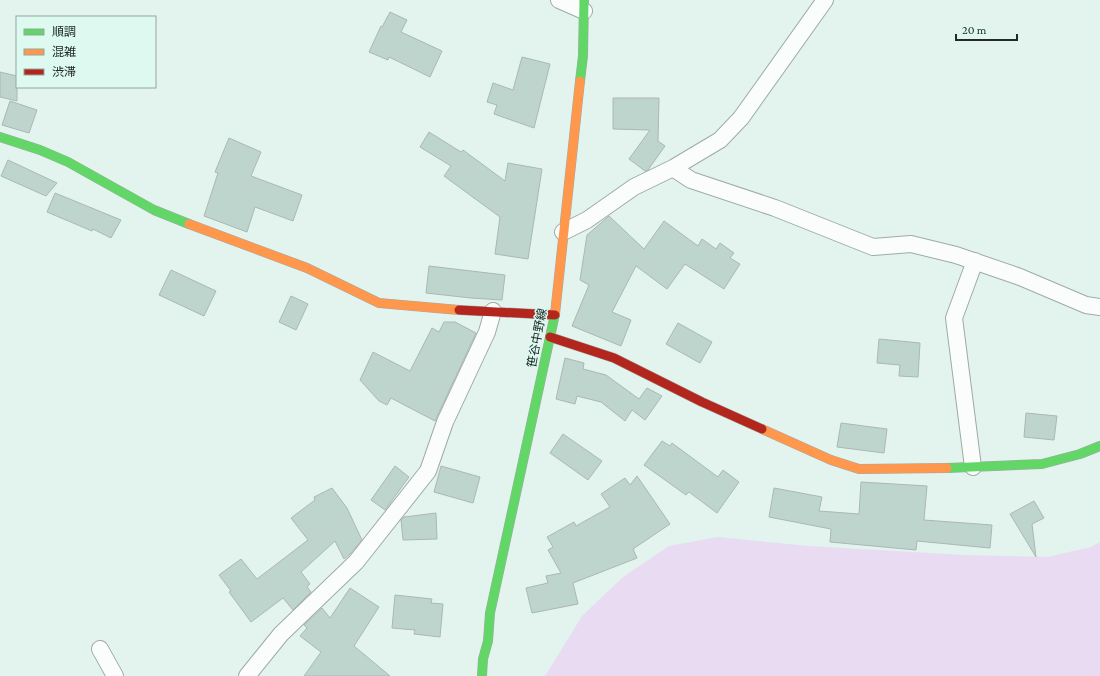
<svg xmlns="http://www.w3.org/2000/svg" width="1100" height="676" font-family="'Crimson Pro','Noto Sans JP',serif">
  <rect width="100%" height="100%" fill="#e3f3ee"/>
  <!-- green -->
  <path fill="#e9dcf2" d="M717,537L809,546L965,555L1047,557L1091,547L1100,542V676H545L582,616L623,577L669,546Z"/>
  <!-- building -->
  <path fill="#bed5ce" stroke="#abb8b4" d="M390,12L407,20L401,32L442,51L430,77L389,57L388,60L369,52L381,26L382,27Z
    M522,57L550,64L534,128L494,114L497,105L487,102L493,83L513,90Z
    M0,72L17,76V101L0,97Z
    M613,98H659L658,141L665,146L648,170L645,171L629,159L650,130L613,129Z
    M10,101L37,110L29,133L2,125Z
    M429,132L461,152L463,150L505,181L508,163L542,169L528,259L495,254L500,217L444,176L451,166L420,147Z
    M229,138L261,152L251,176L302,195L293,221L255,207L247,232L204,216L218,173L215,172Z
    M8,160L57,183L46,196L1,176Z
    M55,193L121,220L111,238L93,229L92,231L47,212Z
    M609,216L644,249L664,221L698,246L702,239L716,249L720,243L734,253L730,258L740,264L724,289L685,264L667,289L636,266L612,312L631,320L621,346L572,326L589,285L580,280L587,235Z
    M429,266L505,275L502,300L471,298L426,293Z
    M171,270L216,291L204,316L159,295Z
    M291,296L308,304L296,330L279,322Z
    M444,322H455L476,333L435,421L391,398L387,405L379,401L360,380L373,352L410,371L432,328L439,332Z
    M678,323L712,342L700,363L666,344Z
    M879,339L920,343L918,377L899,376L900,365L877,363Z
    M565,358L584,363L583,369L606,375L639,399L647,388L662,396L645,420L632,410L625,421L601,402L577,396L575,404L556,399Z
    M1026,413L1057,416L1054,440L1024,437Z
    M841,423L887,429L884,453L837,447Z
    M563,434L602,461L588,480L550,453Z
    M662,441L670,446L672,443L718,477L723,470L739,482L717,513L689,492L686,495L644,465Z
    M395,466L409,477L385,510L371,500Z
    M441,466L480,477L473,503L434,492Z
    M637,476L670,524L633,549L637,558L573,583L578,604L532,613L526,588L548,583L546,576L561,573L548,550L553,547L547,537L574,522L576,526L610,507L601,494L625,478L630,485Z
    M861,482L927,486L924,520L992,525L990,548L917,541L916,550L830,542L831,529L769,517L774,488L822,497L819,511L859,514Z
    M332,488L347,508L362,540L350,554L344,559L335,541L301,572L310,584L307,587L311,592L293,610L283,598L251,622L229,592L231,591L219,575L241,559L257,579L308,540L291,518L315,500L314,497Z
    M1034,501L1044,518L1032,524L1036,557L1010,514Z
    M436,513L437,539L403,540L401,520L404,517Z
    M350,588L379,607L354,646L390,676H304L321,652L300,636L307,628L304,625L322,608L330,618Z
    M395,595L432,599L431,603L443,604L440,637L414,634L415,630L392,628Z"/>
  <g fill="none" stroke-linecap="round" stroke-linejoin="round">
    <defs>
      <path id="street" d="M559,0L584,11
        M673,168L691,180L775,208L873,247L911,244L956,255L1020,277L1086,305L1100,307
        M563,232L587,220L634,187L673,168L720,140L741,118L825,0
        M973,467L954,318L975,261
        M100,649L115,676
        M247,676L281,634L356,562L428,471L445,422L487,332L493,311"/>
      <path id="fast" d="M580,81L583,56L584,0
        M0,137L40,150L68,162L154,210L189,224
        M947,468L1042,464L1080,454L1100,446
        M482,676L483,659L488,641L490,613L555,314"/>
      <path id="slow" d="M189,224L307,268L379,303L459,310
        M555,314L580,81
        M762,429L831,460L859,469L947,468"/>
      <path id="jam" d="M459,310L555,315
        M550,337L614,358L702,402L762,429"/>
    </defs>
    <!-- street casing -->
    <use href="#street" stroke="#9eaba7" stroke-width="18"/>
    <!-- fast casing -->
    <use href="#fast" stroke="#9eaba7" stroke-width="10"/>
    <!-- slow casing -->
    <use href="#slow" stroke="#9eaba7" stroke-width="10"/>
    <!-- jam casing -->
    <use href="#jam" stroke="#9eaba7" stroke-width="10"/>
    <!-- street -->
    <use href="#street" stroke="#fbfdfc" stroke-width="16"/>
    <!-- fast -->
    <use href="#fast" stroke="#63d668" stroke-width="9"/>
    <!-- slow -->
    <use href="#slow" stroke="#ff974d" stroke-width="9"/>
    <!-- jam -->
    <use href="#jam" stroke="#b3261e" stroke-width="9"/>
  </g>
  <g text-anchor="middle" dominant-baseline="central" stroke-width="3" stroke-linejoin="round" paint-order="stroke">
    <!-- street labels -->
    <g font-size="12" fill="#202b27" stroke="#ddf9f0">
      <text transform="translate(537 338) rotate(-79)">笹谷中野線</text>
    </g>
  </g>
  <!-- legend -->
  <rect x="16" y="16" width="140" height="72" fill="#ddf9f0" stroke="#91a7a0"/>
  <rect x="24" y="29" width="20" height="6" fill="#63d668" stroke="#91a7a0"/>
  <text x="52" y="36" font-size="12" fill="#202b27">順調</text>
  <rect x="24" y="49" width="20" height="6" fill="#ff974d" stroke="#91a7a0"/>
  <text x="52" y="56" font-size="12" fill="#202b27">混雑</text>
  <rect x="24" y="69" width="20" height="6" fill="#b3261e" stroke="#91a7a0"/>
  <text x="52" y="76" font-size="12" fill="#202b27">渋滞</text>
  <!-- scale -->
  <path d="M956 34v6h61v-6" fill="none" stroke="#202b27" stroke-width="2"/>
  <text x="962" y="34" font-size="12" fill="#202b27" stroke="#ddf9f0" stroke-width="3" paint-order="stroke">20 m</text>
</svg>
